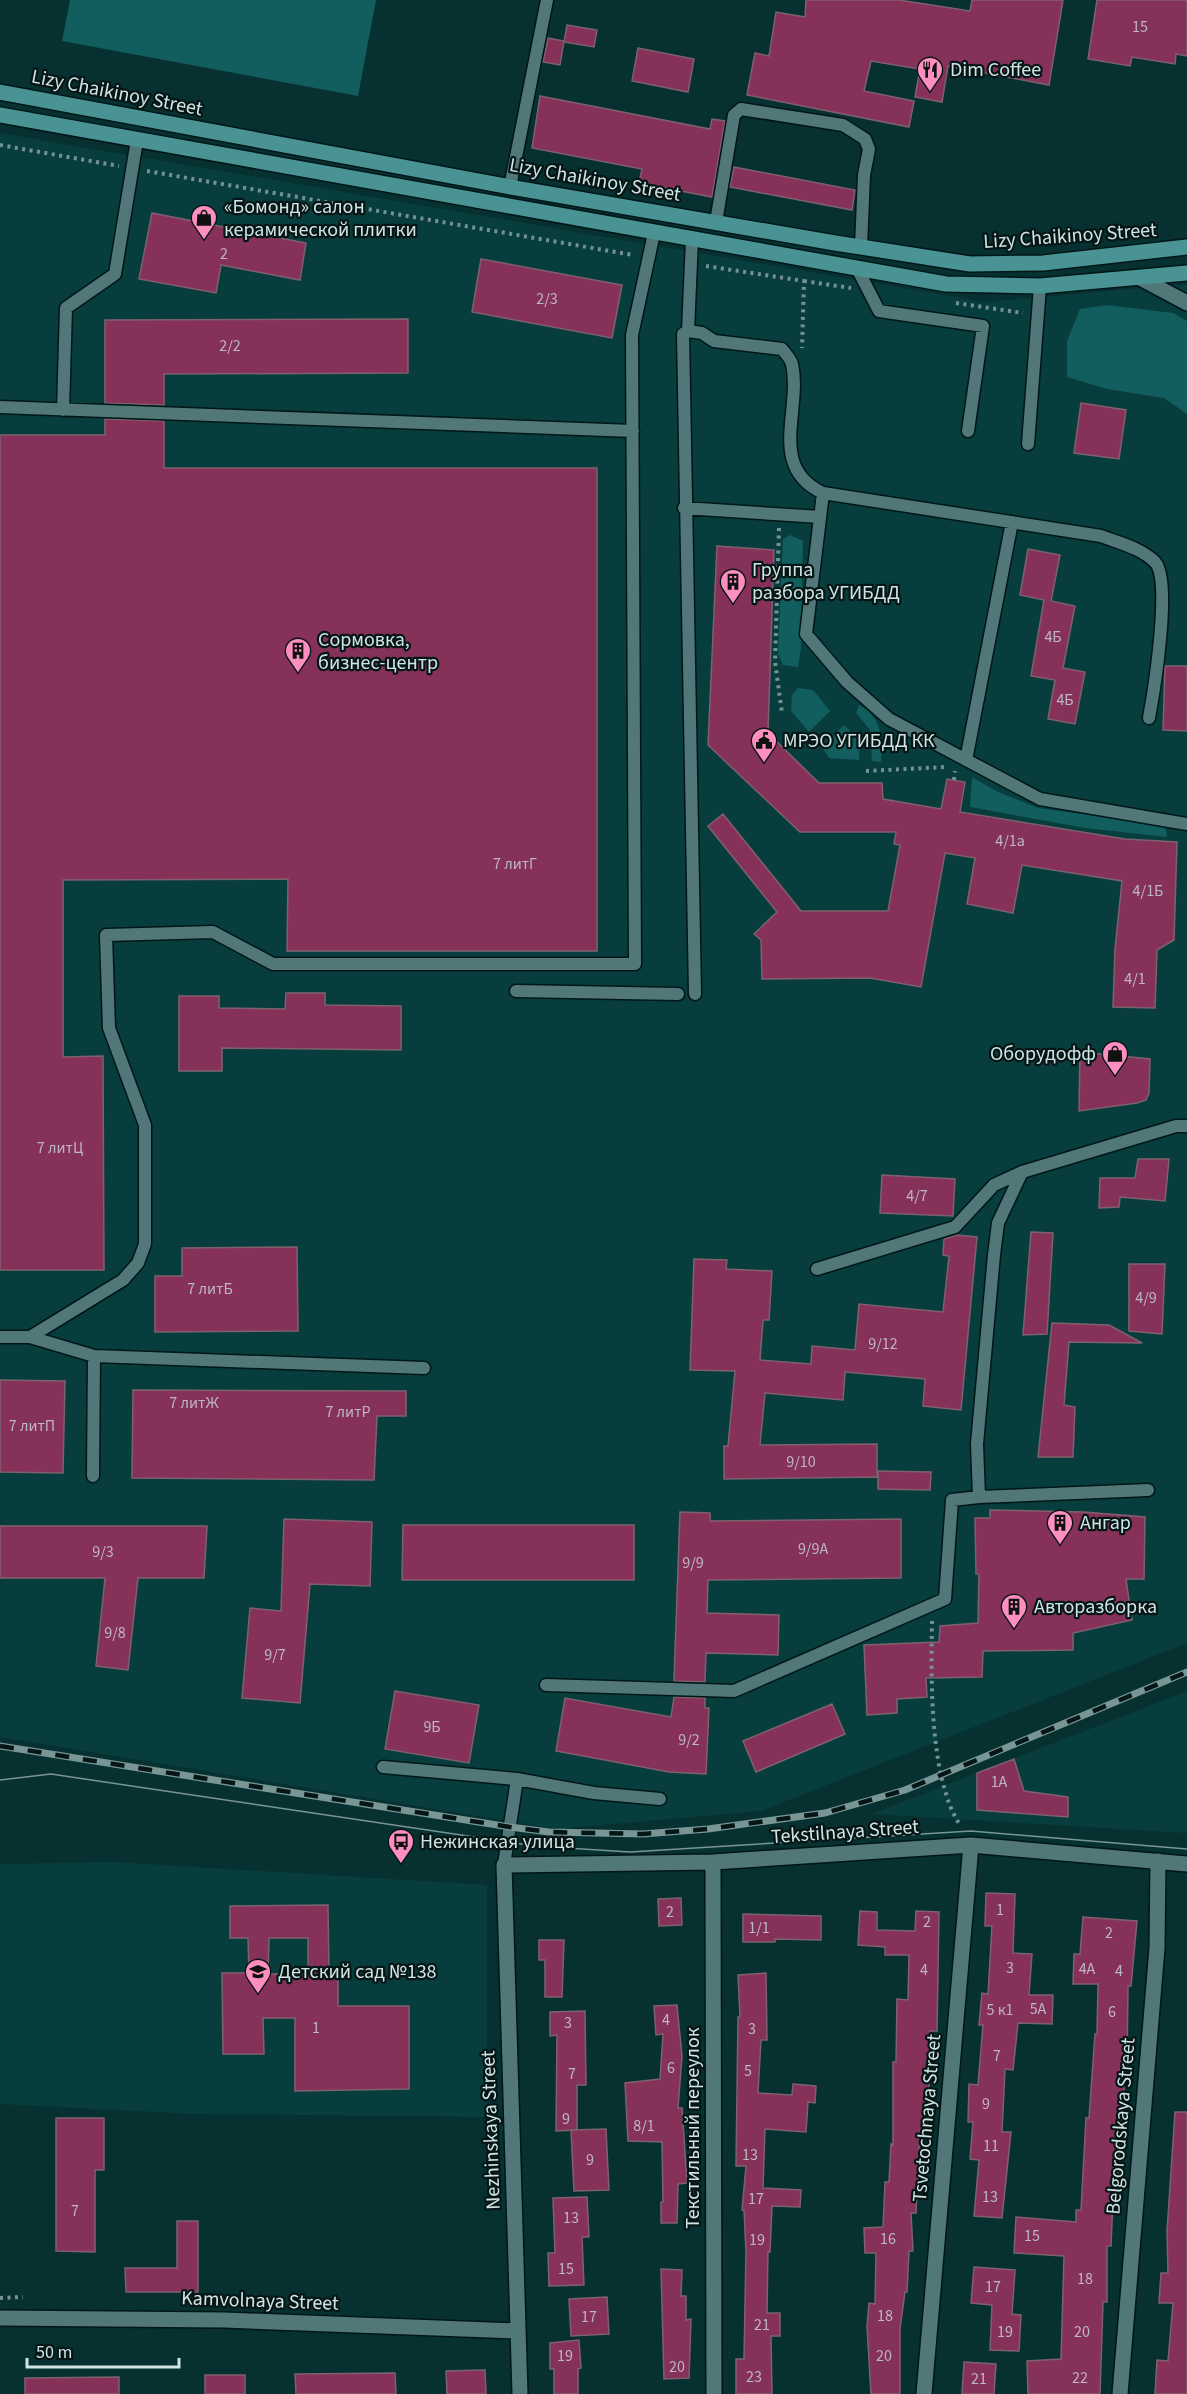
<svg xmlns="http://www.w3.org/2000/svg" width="1187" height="2394" font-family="'Source Sans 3',sans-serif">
  <rect width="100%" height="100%" fill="#073031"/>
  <!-- built -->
  <path fill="#083d3e" d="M0,133L984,302L1187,284V1643L761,1811L557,1829L0,1737Z
    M1187,1691V1833L872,1814Z
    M115,1862L487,1885V2117L195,2114L0,2104V1864Z"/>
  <!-- green -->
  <path fill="#125d5e" d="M70,0H376L358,96L62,41Z
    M1107,305L1173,313L1187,321V414L1164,398L1107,389L1067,377V341L1080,309Z
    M790,535L803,541L801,648L798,667L783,665L778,654L783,539Z
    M798,688L813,690L830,711L809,732L791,711L792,695Z
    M859,705C882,716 883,740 881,762L872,761L870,730L856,713Z
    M844,725L860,740L859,760L829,758L822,747Z
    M972,777L996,791L1038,808L1165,825L1167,837L1085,828L970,807Z"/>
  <!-- building -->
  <path fill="#85315a" stroke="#7f616d" stroke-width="1.5" fill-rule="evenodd" d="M806,0H899L970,11L972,0H1063L1049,85L948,66L942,102L915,97L920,69L871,61L864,91L914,101L909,127L747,95L755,53L769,56L776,12L805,17Z
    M1097,0H1187V56L1176,54L1175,64L1132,57L1130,66L1088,59Z
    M567,25L597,30L594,47L564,42Z
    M548,38L564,41L560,65L543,62Z
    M638,48L694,59L688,92L632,81Z
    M540,96L710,129L712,119L725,121L712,197L639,183L642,169L532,148Z
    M734,167L855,190L852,210L730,187Z
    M152,213L306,243L300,280L221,265L216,293L139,279Z
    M481,259L622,285L612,338L472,312Z
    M408,319V373L164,374V405L105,403V320Z
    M1081,403L1126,410L1119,459L1074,453Z
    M105,419L164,421V468H597V951H287L288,879L63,880V1057L103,1056L104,1270H0V435H105Z
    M717,546L774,550L768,733L819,783H882L883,799L941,809L947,779L965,782L960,812L1125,839L1177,842L1174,940L1157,950L1155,1008L1113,1007L1115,949L1122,881L1022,865L1013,913L967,904L975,858L945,853L921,987L870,978L762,979L761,940L754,934L777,912L708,826L723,814L801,911H888L900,845L894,844L896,832H800L708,745Z
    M1028,549L1060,555L1051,601L1075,606L1063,668L1085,672L1075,724L1048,719L1055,680L1031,676L1044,600L1020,595Z
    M1165,666H1187V731L1163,730Z
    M286,993H325V1005L401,1006V1050L222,1048V1071H179V996H219V1008L285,1009Z
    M1080,1052L1150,1059L1149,1093L1146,1100L1137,1103L1079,1111Z
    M1138,1159H1169L1165,1201L1120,1197L1119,1207L1099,1208L1100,1178H1135Z
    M882,1175L955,1179L953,1216L880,1213Z
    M1031,1232L1053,1233L1047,1334L1023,1335Z
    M957,1235L977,1237L961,1410L923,1406L925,1379L845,1372L843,1400L765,1393L760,1445L877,1444V1477L724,1479V1446H728L735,1371L690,1370L694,1259L727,1260L726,1269L772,1271L769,1320H763L760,1360L811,1364L812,1346L855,1350L859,1304L943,1312L949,1256L943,1255L944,1239Z
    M297,1247L298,1331L155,1332V1276H182V1248Z
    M1129,1264H1165L1162,1334L1129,1331Z
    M1052,1323L1109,1325L1142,1343L1069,1342L1064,1405L1075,1407L1073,1457H1038Z
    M0,1380L65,1381L63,1473L0,1472Z
    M133,1390L406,1391V1416H377L374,1480L132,1478Z
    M878,1471L931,1472L930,1490L878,1489Z
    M990,1510L1084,1512L1145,1517L1144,1579H1126L1132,1620L1073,1633V1650L983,1651L982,1677L926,1678L927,1697L897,1699V1713L867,1715L864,1645L939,1642L940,1626L978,1623L979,1574H976L975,1518H990Z
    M680,1512L710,1513V1521L901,1519V1578L708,1580L707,1613L779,1615L778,1655L706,1653L705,1682L674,1681Z
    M284,1519L372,1522L370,1586L310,1584L300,1703L242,1698L250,1608L281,1611Z
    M403,1525H634V1580H402Z
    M0,1526H207L204,1578H138L128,1670L96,1666L105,1578H0Z
    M395,1691L479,1705L469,1763L385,1749Z
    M674,1697L705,1698V1708H709L706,1774L669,1772L556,1751L565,1698L671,1717Z
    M832,1704L845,1734L756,1772L743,1741Z
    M1014,1759L1024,1791L1068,1797V1817L977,1810V1773Z
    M986,1893L1015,1894L1013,1953L1032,1954L1029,1995H1053L1052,2024L1018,2023L1013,2070L1005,2069L1002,2132H1011L1002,2218L974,2216L979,2160L970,2159L973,2122H968L969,2084L978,2085L983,2025H979L982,1993L988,1994L992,1926H985Z
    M681,1898L682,1925L659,1926L658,1899Z
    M328,1905L329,1973H338V2006H409V2089L295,2091V2018H263L264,2054H223L222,1973H249L248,1938H230V1906ZM269,1938H308V1974H268Z
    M860,1911L877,1912V1930L915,1931L916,1911L939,1912L937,2031H930L928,2130H920L916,2213H911L913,2251H909L907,2292H905L900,2329V2394H871L867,2326L869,2303L875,2304L876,2253H865L864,2228L883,2227L885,2182H889L891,2144L893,2145V2062H896L897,1999L908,2000L909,1955H885V1947L858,1945Z
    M743,1914L821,1916V1940L775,1939V1942H743Z
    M1083,1917L1137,1921L1131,1986H1128L1127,2067H1125L1123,2110H1121L1117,2198H1113L1111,2246H1107V2302H1103L1100,2394H1028L1027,2361L1061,2359L1064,2256L1014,2253L1016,2217L1076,2222V2210H1081L1086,2118H1089L1095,2034H1097L1098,1984H1073L1074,1954H1080Z
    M539,1940H564L562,1997H545V1960H539Z
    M766,1973L767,2040H761L758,2093L792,2095L793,2084L816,2086L815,2103L808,2102L806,2132L765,2129L763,2188L801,2190L800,2207L772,2206L770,2252H768L767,2313H780V2336H771L772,2394H736V2359H744L746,2252L744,2210H742L746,2166H736L738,2017H740L738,1975Z
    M677,2005L682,2056L678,2108H682L687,2183L678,2184L677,2223H661V2202H663L662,2142L628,2141L625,2083L660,2079L663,2034L656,2035L654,2006Z
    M585,2011L586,2085H577V2130L556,2131L557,2035L550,2036V2012Z
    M1175,2112H1187V2394H1155L1157,2360L1168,2361L1173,2303H1159L1161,2273H1168L1167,2231Z
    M56,2118H104V2170H95V2252L56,2251Z
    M606,2129L609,2190L574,2191L571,2130Z
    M587,2197L589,2237H582L584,2285L549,2286L548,2253H555L553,2198Z
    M177,2221H198V2292H126L125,2268H177Z
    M974,2267L1015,2270L1012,2314L1021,2315L1019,2351L990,2350L992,2305L971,2303Z
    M661,2269L682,2270L681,2296H686V2320L691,2319L689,2378L664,2379Z
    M607,2297L609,2334L571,2336L569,2299Z
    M579,2340L581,2368L578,2369V2394H554V2369H550V2343Z
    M964,2362L996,2364L994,2394H962Z
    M485,2370L486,2394H447L446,2371Z
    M395,2373L396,2394H296L295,2374Z
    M205,2375H245V2394H205Z
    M119,2377V2394H25V2378Z"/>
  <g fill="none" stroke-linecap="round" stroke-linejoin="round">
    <defs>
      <path id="lane" d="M510,187L547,0
        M716,222L734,115L741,109L843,125L865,139L869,149L864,175L861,247
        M692,239L688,331L683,334L695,994
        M858,270L879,311L983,326L968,431
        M688,331L702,333L714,341L782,349C785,353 791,359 792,364C802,410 767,467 823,493
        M0,407L633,431
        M63,410L66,308L115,274L137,140
        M1028,444L1040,286
        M684,508L820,517
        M1149,718C1154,691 1172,580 1155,562C1141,548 1119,543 1101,536L823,493L806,634L847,682L889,719L1040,799L1187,824
        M966,760L1012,522
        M516,991L678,994
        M817,1269L955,1227L994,1185L1022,1172L1176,1126H1187
        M0,1337H30L123,1280L138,1263L145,1244V1125L109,1028L106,935L213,932L273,964H635L632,335L654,233
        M30,1337L94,1356L424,1368
        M93,1476L94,1356
        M979,1497L1148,1490
        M546,1685L734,1691L945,1599L952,1500L979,1497L977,1444L994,1255L998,1223L1022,1172
        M383,1767L517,1779L594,1793L660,1799
        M504,1865L517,1779"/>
      <path id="street" d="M1140,278L1187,303
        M713,1862L714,2394
        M0,2318L224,2320L518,2331
        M520,2394L504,1865L713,1862L971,1845L1187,1864
        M924,2394L971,1845
        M1120,2394L1157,1948L1158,1861"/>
      <path id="secondary" d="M0,92L510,187L835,243L970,264L1043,263L1187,247
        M0,115L946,284L1040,286L1187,273"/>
    </defs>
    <!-- lane casing -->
    <use href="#lane" stroke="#001717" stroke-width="15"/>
    <!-- street casing -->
    <use href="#street" stroke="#001717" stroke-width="18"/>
    <!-- secondary casing -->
    <use href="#secondary" stroke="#001717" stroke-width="18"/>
    <!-- path -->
    <path stroke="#759293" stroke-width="4" stroke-dasharray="3 4.5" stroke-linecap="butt" d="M0,145L119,166
      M147,171L633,255
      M706,266L804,281L802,348
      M804,281L851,288
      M956,303L1023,313
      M779,528L775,662L782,713
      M866,771L946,767
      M954,780L955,771
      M932,1621C931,1677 929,1778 960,1825
      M0,2298L23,2297"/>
    <!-- lane -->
    <use href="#lane" stroke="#517778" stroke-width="12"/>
    <!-- street -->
    <use href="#street" stroke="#517778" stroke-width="15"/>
    <!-- secondary -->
    <use href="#secondary" stroke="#4a9394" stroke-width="15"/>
    <!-- tram -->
    <path stroke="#799696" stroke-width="1.5" d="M0,1780L51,1774L535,1846L630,1852L971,1831L1187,1849"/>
    <defs>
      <path id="rail" d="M0,1746L510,1827L549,1832L643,1834L708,1829L825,1813L905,1790L1187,1672"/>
    </defs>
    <!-- rail casing -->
    <use href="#rail" stroke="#799696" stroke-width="7"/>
    <!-- rail -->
    <use href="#rail" stroke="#061515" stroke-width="4.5" stroke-dasharray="14" stroke-linecap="butt"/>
  </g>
  <!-- icons -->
  <defs>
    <symbol id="restaurant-pin" viewBox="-11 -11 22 30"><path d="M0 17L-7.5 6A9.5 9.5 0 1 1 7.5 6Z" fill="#fd8ec0" stroke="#061515"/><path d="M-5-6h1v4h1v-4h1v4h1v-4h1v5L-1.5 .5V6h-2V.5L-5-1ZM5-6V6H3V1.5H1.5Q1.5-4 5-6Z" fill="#111"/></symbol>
    <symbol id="shop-pin" viewBox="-11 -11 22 30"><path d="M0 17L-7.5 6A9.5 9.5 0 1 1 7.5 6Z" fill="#fd8ec0" stroke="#061515"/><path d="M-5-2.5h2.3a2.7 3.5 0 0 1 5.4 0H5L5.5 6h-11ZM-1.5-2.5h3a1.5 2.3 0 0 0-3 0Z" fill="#111"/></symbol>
    <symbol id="building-pin" viewBox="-11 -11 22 30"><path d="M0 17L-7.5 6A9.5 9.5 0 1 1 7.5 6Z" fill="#fd8ec0" stroke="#061515"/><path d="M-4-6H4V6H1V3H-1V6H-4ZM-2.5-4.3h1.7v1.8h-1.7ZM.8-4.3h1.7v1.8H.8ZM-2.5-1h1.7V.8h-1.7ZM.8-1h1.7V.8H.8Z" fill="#111"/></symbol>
    <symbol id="civic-pin" viewBox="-11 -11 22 30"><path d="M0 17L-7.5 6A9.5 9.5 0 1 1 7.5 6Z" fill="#fd8ec0" stroke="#061515"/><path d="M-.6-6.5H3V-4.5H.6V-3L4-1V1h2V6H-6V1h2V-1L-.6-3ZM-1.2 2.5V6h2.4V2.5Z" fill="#111"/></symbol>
    <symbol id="bus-pin" viewBox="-11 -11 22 30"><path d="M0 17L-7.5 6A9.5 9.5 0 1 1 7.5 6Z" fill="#fd8ec0" stroke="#061515"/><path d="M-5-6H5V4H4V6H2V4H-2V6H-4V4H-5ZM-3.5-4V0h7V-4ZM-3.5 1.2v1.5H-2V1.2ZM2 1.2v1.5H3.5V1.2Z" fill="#111"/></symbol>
    <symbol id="school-pin" viewBox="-11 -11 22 30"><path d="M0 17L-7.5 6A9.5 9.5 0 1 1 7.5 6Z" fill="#fd8ec0" stroke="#061515"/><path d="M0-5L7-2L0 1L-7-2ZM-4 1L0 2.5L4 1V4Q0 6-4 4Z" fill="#111"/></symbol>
  </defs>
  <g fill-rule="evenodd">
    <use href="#restaurant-pin" x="915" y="55" width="30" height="40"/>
    <use href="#shop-pin" x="189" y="203" width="30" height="40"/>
    <use href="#building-pin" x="718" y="567" width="30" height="40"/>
    <use href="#building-pin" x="283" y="636" width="30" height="40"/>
    <use href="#civic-pin" x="749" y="726" width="30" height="40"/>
    <use href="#shop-pin" x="1100" y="1039" width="30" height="40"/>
    <use href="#building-pin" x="1045" y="1508" width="30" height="40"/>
    <use href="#building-pin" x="999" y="1592" width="30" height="40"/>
    <use href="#bus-pin" x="386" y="1827" width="30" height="40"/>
    <use href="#school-pin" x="243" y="1957" width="30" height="40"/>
  </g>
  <g text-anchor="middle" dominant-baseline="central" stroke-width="4.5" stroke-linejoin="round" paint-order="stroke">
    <!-- number labels -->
    <g font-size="16" fill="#bdb7c2">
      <text x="1140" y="27">15</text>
      <text x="224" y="254">2</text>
      <text x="547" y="299">2/3</text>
      <text x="230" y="346">2/2</text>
      <text x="1053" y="637">4Б</text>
      <text x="1065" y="700">4Б</text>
      <text x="1010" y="841">4/1а</text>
      <text x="515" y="864">7 литГ</text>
      <text x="1148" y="891">4/1Б</text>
      <text x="1135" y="979">4/1</text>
      <text x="60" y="1148">7 литЦ</text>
      <text x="917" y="1196">4/7</text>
      <text x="210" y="1289">7 литБ</text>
      <text x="1146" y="1298">4/9</text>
      <text x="883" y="1344">9/12</text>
      <text x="194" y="1403">7 литЖ</text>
      <text x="348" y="1412">7 литР</text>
      <text x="32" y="1426">7 литП</text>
      <text x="801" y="1462">9/10</text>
      <text x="813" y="1549">9/9А</text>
      <text x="103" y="1552">9/3</text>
      <text x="693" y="1563">9/9</text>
      <text x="115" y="1633">9/8</text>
      <text x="275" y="1655">9/7</text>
      <text x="432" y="1727">9Б</text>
      <text x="689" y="1740">9/2</text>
      <text x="999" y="1782">1А</text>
      <text x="1000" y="1910">1</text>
      <text x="670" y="1912">2</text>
      <text x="927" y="1922">2</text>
      <text x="759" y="1928">1/1</text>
      <text x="1109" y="1933">2</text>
      <text x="1010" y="1968">3</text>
      <text x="1087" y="1969">4А</text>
      <text x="924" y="1970">4</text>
      <text x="1119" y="1971">4</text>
      <text x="1038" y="2009">5А</text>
      <text x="1000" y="2010">5 к1</text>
      <text x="1112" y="2012">6</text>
      <text x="666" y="2020">4</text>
      <text x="568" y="2023">3</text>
      <text x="316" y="2028">1</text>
      <text x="752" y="2029">3</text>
      <text x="997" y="2056">7</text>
      <text x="671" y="2068">6</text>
      <text x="748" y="2071">5</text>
      <text x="572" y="2074">7</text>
      <text x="986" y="2104">9</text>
      <text x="566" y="2119">9</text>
      <text x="644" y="2126">8/1</text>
      <text x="991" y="2146">11</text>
      <text x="750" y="2155">13</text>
      <text x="590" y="2160">9</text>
      <text x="990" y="2197">13</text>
      <text x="756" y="2199">17</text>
      <text x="75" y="2211">7</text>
      <text x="571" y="2218">13</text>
      <text x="1032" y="2236">15</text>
      <text x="888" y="2239">16</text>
      <text x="757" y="2240">19</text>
      <text x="566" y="2269">15</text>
      <text x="1085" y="2279">18</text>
      <text x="993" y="2287">17</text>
      <text x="885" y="2316">18</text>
      <text x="589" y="2317">17</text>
      <text x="762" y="2325">21</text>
      <text x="1005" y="2332">19</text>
      <text x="1082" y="2332">20</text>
      <text x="565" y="2356">19</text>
      <text x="884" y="2356">20</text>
      <text x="677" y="2367">20</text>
      <text x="754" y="2377">23</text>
      <text x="1080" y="2378">22</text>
      <text x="979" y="2379">21</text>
    </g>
    <!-- poi labels -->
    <g font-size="20" fill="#d0e4e4" stroke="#061515" text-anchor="start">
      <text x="950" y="70">Dim Coffee</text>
      <text x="224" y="207">«Бомонд» салон<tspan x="224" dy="23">керамической плитки</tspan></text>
      <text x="752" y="570">Группа<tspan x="752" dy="23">разбора УГИБДД</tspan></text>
      <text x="318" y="640">Сормовка,<tspan x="318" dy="23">бизнес-центр</tspan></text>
      <text x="783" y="741">МРЭО УГИБДД КК</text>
      <text x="1096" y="1054" text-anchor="end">Оборудофф</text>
      <text x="1080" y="1523">Ангар</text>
      <text x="1034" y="1607">Авторазборка</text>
      <text x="420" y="1842">Нежинская улица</text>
      <text x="278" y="1972">Детский сад №138</text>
    </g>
    <!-- street labels -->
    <g font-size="20" fill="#d0e4e4" stroke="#061515">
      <text transform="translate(117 93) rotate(11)">Lizy Chaikinoy Street</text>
      <text transform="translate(595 180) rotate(10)">Lizy Chaikinoy Street</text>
      <text transform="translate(1070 236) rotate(-4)">Lizy Chaikinoy Street</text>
      <text transform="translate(845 1832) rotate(-4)">Tekstilnaya Street</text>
      <text transform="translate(927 2118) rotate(-85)">Tsvetochnaya Street</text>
      <text transform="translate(1121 2126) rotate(-85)">Belgorodskaya Street</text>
      <text transform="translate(693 2128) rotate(-90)">Текстильный переулок</text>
      <text transform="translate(491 2130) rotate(-92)">Nezhinskaya Street</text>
      <text transform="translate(260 2301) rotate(2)">Kamvolnaya Street</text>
    </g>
  </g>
  <!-- scale -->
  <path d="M27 2358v9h152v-9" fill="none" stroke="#d0e4e4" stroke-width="3"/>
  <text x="36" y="2358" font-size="18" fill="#d0e4e4" stroke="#061515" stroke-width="4.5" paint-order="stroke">50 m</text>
</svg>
